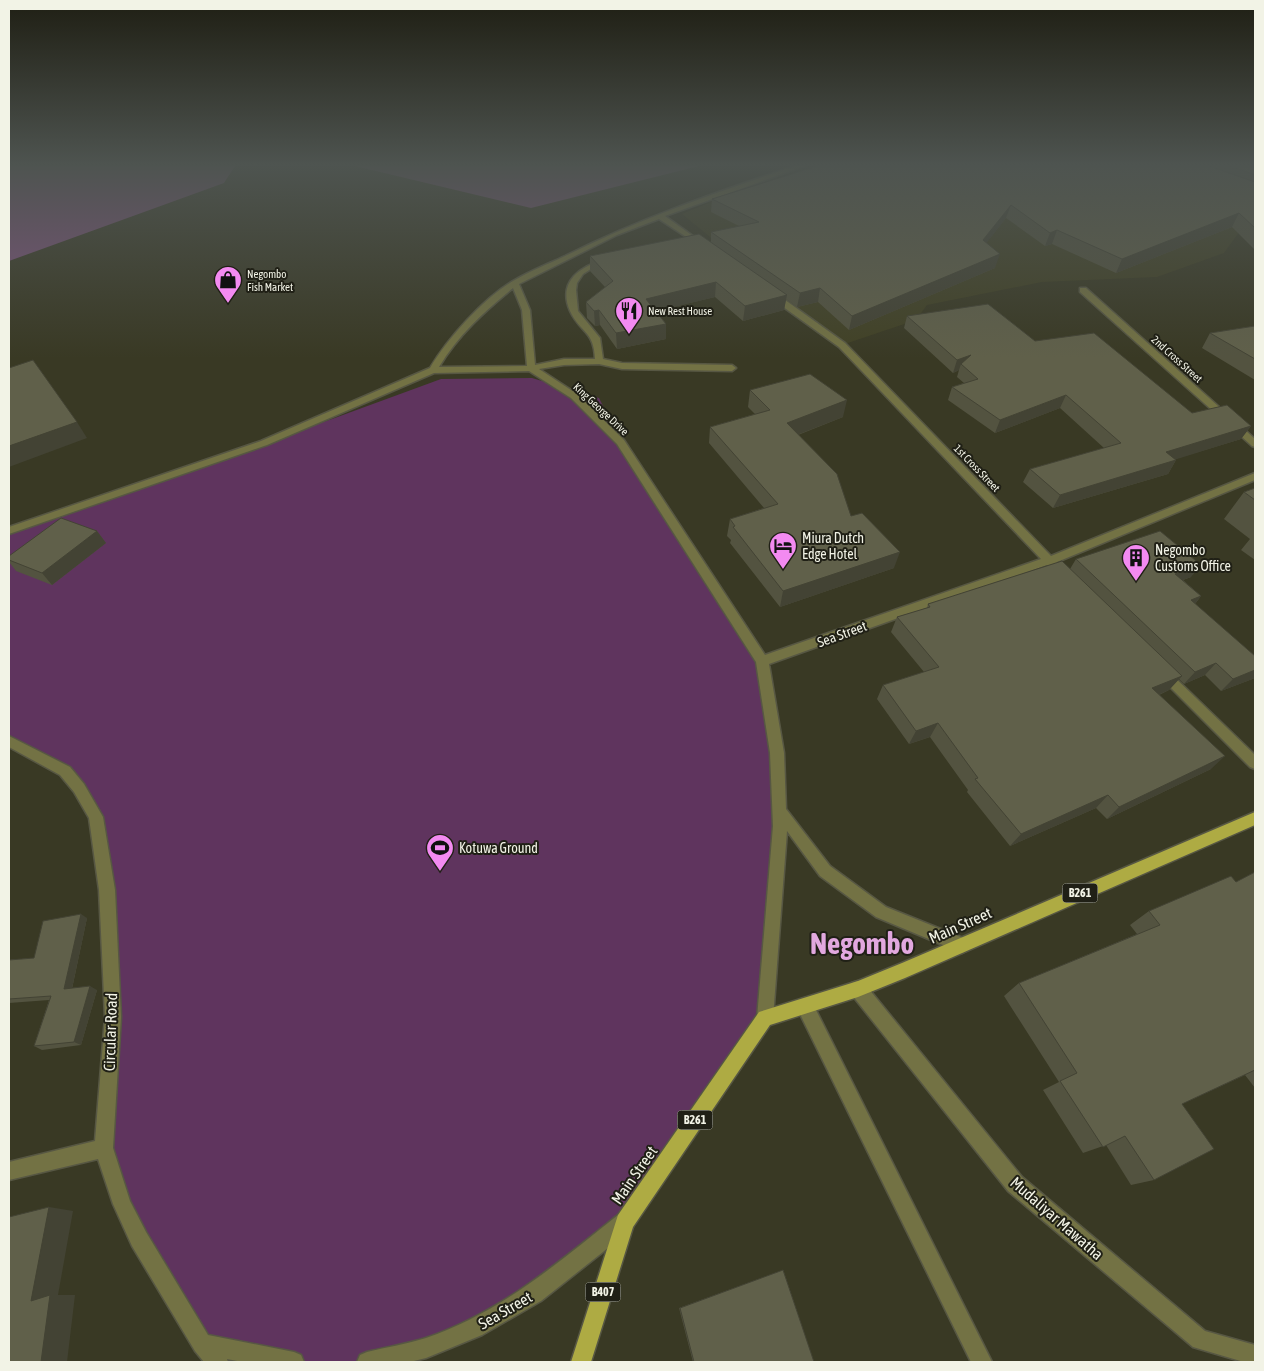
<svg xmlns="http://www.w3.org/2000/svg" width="1264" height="1371" font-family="'Asap Condensed',sans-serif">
  <rect width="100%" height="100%" fill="#393924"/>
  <!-- built -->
  <path fill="#414125" d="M798,166H1176L1253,213L1224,253L1157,277L1042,282L927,305L916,320L842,345L682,214Z"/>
  <!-- green -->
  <path fill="#5f345e" d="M532,378L599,398L621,442L762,661L777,753L765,1018L652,1183L534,1294L426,1348L368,1362H294L202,1344L139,1239L104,1148L113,1017L96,817L65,771L9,741V531L332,419L441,379Z"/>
  <!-- water -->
  <path fill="#825481" d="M9,166H235L224,183L9,261Z
    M355,166H699L531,208Z"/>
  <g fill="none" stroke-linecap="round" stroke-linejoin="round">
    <defs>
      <path id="minor" d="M795,166H804L665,216L704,244V246H700L659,219L617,235L519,284L530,310L535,365L564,359H595C594,330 580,333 570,311C557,281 581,266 606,259H609V263L594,267L583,274L577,283L576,290L578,311L600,338L603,359L622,363L732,365L736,368L732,371L622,369L599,364L564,365L539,369L577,394L624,440L765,655L1041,559L839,347L768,296V292H774L845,343L1051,556L1255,473V480L1057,562L1070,576L1068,579H1060L1047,565L769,664L784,753L786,809L830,866L886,907L968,940L970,945L968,950L962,953L876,917L820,876L787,831L773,1018L771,1024L765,1026L759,1024L757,1018L773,826L770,753L756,662L617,444L571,398L529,371L434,373L267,445L9,534V527L261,441L430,368C448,338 483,299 513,281C530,271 548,264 565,256C639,219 717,192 795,166ZM513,288L522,310L527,366L439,367C458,335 485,311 513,288Z
        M1080,288H1086L1255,439V447L1252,446L1080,292Z
        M1162,667L1166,669L1255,755V769L1250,767L1158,675L1156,672L1158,669Z
        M9,736L70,767L84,784L103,817L115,890L121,1017L113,1148L130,1201L146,1232L208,1335L294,1352L301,1355L304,1362H242L227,1359L228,1362H204L195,1351L132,1246L113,1204L98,1159L9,1180V1162L95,1141L105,1017L99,890L89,818L74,792L60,775L9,747Z
        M858,981L864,983L1022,1177L1205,1331L1255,1345V1362H1244L1193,1347L1008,1191L852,995L850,989L852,983Z
        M805,998L811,1000L992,1362H971L799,1012L797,1006L799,1000Z
        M625,1212L632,1215L635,1222L632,1229L541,1301L482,1335L426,1358L410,1362H357L360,1355L367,1352C387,1347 407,1344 426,1338C500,1313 559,1262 618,1215Z"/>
      <path id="major" d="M1255,812V825L905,978L858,997L770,1025L633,1227L591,1362H571L618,1215L759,1012L858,981L902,963Z"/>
    </defs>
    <!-- minor casing -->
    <use href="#minor" stroke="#575743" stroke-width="3"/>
    <!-- major casing -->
    <use href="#major" stroke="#575743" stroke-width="3"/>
    <!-- minor -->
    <use href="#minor" fill="#737244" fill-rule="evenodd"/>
    <!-- major -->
    <use href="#major" fill="#aeab43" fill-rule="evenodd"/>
  </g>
  <!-- wall -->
  <path fill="#535340" d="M817,166H1255V250L1232,227L1116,273L1052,244L1045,246L1006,218L986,243L995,268L849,330L818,302L797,307L786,299L784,310L743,321L715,297L656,311L666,324V339L617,349L600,325L595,326L587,318L586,302L605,287L590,271V256L711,242V232L739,226L711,212L712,199Z
    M907,316L1035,341L1192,413L1251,426L1241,439L1175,459L1176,460L1168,474L1053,508L1023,482L1030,469L1104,448L1060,408L995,433L948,400L952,387L964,383L957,377L959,370L953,373L904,328Z
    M1255,326V380L1202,348L1210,333Z
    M750,390L843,417L798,435L851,516L894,568L780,607L730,543L731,540L727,536L730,519L764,508L709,443L710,427L755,414L748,407Z
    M1255,488V560L1241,550L1250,539L1224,519L1244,492Z
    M97,531L106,543L52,585L16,571L9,562V556Z
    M1076,559L1191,577L1183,580L1201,596L1195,604L1255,656V678L1221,691L1205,675L1184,684L1179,679L1169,690L1159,695L1211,769L1107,819L1096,808L1010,846L967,792L968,790L930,737L909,744L877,699L883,685L924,672L891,632L897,617L927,608L928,604L1070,569Z
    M1255,872V1088L1245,1075L1182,1104L1154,1180L1131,1185L1106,1145L1083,1153L1043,1090L1059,1082L1004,996L1019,983L1137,934L1130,925L1149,911L1236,882Z
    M87,918L72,989L97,990L81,1045L42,1050L34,1046L49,1000L9,1003V960L34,958Z
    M783,1270L814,1362H693L679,1308Z"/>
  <!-- shaded-wall -->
  <path fill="#434334" d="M1011,205L1006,218L978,254L983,240Z
    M1239,213L1232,227L1116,273L1122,259Z
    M1057,230L1052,244L1045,246L1050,233Z
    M1000,254L995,268L849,330L852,316Z
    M716,282L715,297L645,314L646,299Z
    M820,288L818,302L797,307L800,293Z
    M787,295L784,310L743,321L745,306Z
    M599,310L600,325L595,326L594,311Z
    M666,324V339L617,349L616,333Z
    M971,355L961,364L959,370L953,373L957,360Z
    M1066,395L1060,408L995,433L1000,420Z
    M847,400L843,417L784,440L787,423Z
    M77,422L87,438L9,467V446Z
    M1251,426L1241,439L1158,465L1166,452Z
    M1176,460L1168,474L1053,508L1060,495Z
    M97,531L106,543L52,585L42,573Z
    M900,552L894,568L780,607L783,591Z
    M1201,565L1191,577L1166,586L1175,574Z
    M1201,596L1191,609V600Z
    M1216,663L1205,675L1184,684L1195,672Z
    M1255,670V678L1221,691L1233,679Z
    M1182,676L1169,690L1140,703L1152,688Z
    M938,723L930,737L909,744L916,731Z
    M1225,756L1211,769L1107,819L1119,807Z
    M1108,795L1096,808L1010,846L1021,834Z
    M81,914L87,918L71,993L64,989Z
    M90,986L97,990L81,1045L74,1042Z
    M49,1207L73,1211L58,1295H75L67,1362H41L31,1301Z"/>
  <!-- building -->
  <path fill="#60604a" stroke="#434334" d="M817,166H1209L1255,182V228L1239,213L1122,259L1057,230L1050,233L1011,205L983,240L1000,254L852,316L820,288L800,293L711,232L759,222L712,199Z
    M1230,166H1255V175Z
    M699,234L787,295L745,306L716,282L646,299L666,324L616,333L599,310L594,311L586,302L613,281L590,256Z
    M988,304L1035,341L1094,333L1192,413L1227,405L1251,426L1166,452L1176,460L1060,495L1030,469L1121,443L1066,395L1000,420L952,387L978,379L961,364L971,355L957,360L907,316Z
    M1255,326V359L1210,333Z
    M33,360L77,422L9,446V368Z
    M810,374L847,400L787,423L837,474L851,516L862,513L900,552L783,591L733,527L735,526L730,519L778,504L710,427L770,410L750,390Z
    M1255,488V500L1244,492Z
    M61,518L97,531L42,573L9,560V556Z
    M1160,531L1201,565L1175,574L1201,596L1191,600L1255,656V670L1233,679L1216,663L1195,672L1076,559Z
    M1062,561L1182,676L1152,688L1225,756L1119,807L1108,795L1021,834L975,779L978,778L938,723L916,731L883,685L939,667L897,617L930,607L928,604Z
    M1255,872V1070L1182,1104L1214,1149L1154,1180L1125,1136L1103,1147L1060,1081L1077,1073L1019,983L1160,925L1149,911L1231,876L1236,882Z
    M81,914L64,989L90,986L74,1042L34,1046L51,996L9,999V960L34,958L43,921Z
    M49,1207L31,1301L50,1295L41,1362H9V1217Z
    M783,1270L814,1362H694L680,1308Z"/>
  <!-- sky -->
  <linearGradient id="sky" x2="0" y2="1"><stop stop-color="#1f1f14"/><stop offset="0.46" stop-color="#4e5450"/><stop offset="1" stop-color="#4e5450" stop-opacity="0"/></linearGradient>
  <rect width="1264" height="358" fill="url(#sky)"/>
  <!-- icons -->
  <defs>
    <symbol id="shop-pin" viewBox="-11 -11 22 30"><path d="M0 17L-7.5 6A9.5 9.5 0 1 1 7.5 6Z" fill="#f38af1" stroke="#202016"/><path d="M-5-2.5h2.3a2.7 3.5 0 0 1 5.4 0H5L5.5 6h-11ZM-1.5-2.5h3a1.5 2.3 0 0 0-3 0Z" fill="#111"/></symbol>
    <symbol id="restaurant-pin" viewBox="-11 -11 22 30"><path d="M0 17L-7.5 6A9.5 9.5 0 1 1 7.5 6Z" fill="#f38af1" stroke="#202016"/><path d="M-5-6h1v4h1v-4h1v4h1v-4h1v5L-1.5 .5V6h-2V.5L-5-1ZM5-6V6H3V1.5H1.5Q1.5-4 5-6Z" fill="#111"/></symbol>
    <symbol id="hotel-pin" viewBox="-11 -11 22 30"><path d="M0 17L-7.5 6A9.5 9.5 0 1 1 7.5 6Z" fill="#f38af1" stroke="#202016"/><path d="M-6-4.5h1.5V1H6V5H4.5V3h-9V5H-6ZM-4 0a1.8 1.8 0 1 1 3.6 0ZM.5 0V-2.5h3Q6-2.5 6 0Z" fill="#111"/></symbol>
    <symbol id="building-pin" viewBox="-11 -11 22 30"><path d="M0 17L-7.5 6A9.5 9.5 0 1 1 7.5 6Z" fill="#f38af1" stroke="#202016"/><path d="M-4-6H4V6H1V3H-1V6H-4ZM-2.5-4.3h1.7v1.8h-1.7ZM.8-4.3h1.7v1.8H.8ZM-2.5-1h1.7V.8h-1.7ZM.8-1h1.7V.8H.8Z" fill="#111"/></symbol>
    <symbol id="stadium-pin" viewBox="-11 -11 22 30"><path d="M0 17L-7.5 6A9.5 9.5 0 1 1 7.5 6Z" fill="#f38af1" stroke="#202016"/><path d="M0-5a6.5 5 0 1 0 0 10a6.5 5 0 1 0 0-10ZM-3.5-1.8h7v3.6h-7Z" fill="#111"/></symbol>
  </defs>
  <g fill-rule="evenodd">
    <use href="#shop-pin" x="212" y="264" width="32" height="43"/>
    <use href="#restaurant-pin" x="613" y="295" width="32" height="43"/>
    <use href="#hotel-pin" x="767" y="530" width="32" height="43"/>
    <use href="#building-pin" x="1120" y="542" width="32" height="43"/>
    <use href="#stadium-pin" x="424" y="832" width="32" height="43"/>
  </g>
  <g text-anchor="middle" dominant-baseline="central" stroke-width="4" stroke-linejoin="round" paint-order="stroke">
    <!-- far-poi labels -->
    <g font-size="11" fill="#f2f3e6" stroke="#202016" text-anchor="start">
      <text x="247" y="274">Negombo<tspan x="247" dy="13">Fish Market</tspan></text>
      <text x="648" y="311">New Rest House</text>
    </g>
    <!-- far-street labels -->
    <g font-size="11" fill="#f2f3e6" stroke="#202016">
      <text transform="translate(1177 359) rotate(42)">2nd Cross Street</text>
      <text transform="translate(601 409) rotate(43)">King George Drive</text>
      <text transform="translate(977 468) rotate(46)">1st Cross Street</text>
    </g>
    <!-- shield labels -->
    <g fill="#202016" stroke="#b3b4a8" stroke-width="1">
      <rect x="1062.5" y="883.5" width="35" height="19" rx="4"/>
      <rect x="677.5" y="1110.5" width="35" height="19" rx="4"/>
      <rect x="585.5" y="1282.5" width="35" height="19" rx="4"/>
    </g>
    <g font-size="12" font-weight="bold" fill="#f2f3e6">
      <text x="1080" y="893">B261</text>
      <text x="695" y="1120">B261</text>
      <text x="603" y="1292">B407</text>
    </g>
    <!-- poi labels -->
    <g font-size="14" fill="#f2f3e6" stroke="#202016" text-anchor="start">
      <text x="802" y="538">Miura Dutch<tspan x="802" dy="16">Edge Hotel</tspan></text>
      <text x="1155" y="550">Negombo<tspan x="1155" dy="16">Customs Office</tspan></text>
      <text x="459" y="848">Kotuwa Ground</text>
    </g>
    <!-- street labels -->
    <g font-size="14" fill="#f2f3e6" stroke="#202016">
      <text transform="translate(842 634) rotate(-20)">Sea Street</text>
    </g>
    <!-- near-street labels -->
    <g font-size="16" fill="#f2f3e6" stroke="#202016">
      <text transform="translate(960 925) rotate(-24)">Main Street</text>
      <text transform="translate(110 1032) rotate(-88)">Circular Road</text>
      <text transform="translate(634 1175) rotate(-55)">Main Street</text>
      <text transform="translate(1057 1218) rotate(41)">Mudaliyar Mawatha</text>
      <text transform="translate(505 1310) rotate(-30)">Sea Street</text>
    </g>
    <!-- near-town labels -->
    <g font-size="29" font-weight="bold" fill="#e2a8df" stroke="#202016">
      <text x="862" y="943">Negombo</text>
    </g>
  </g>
  <!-- border -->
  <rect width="1264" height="1371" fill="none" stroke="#f2f3e6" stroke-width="20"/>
</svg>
